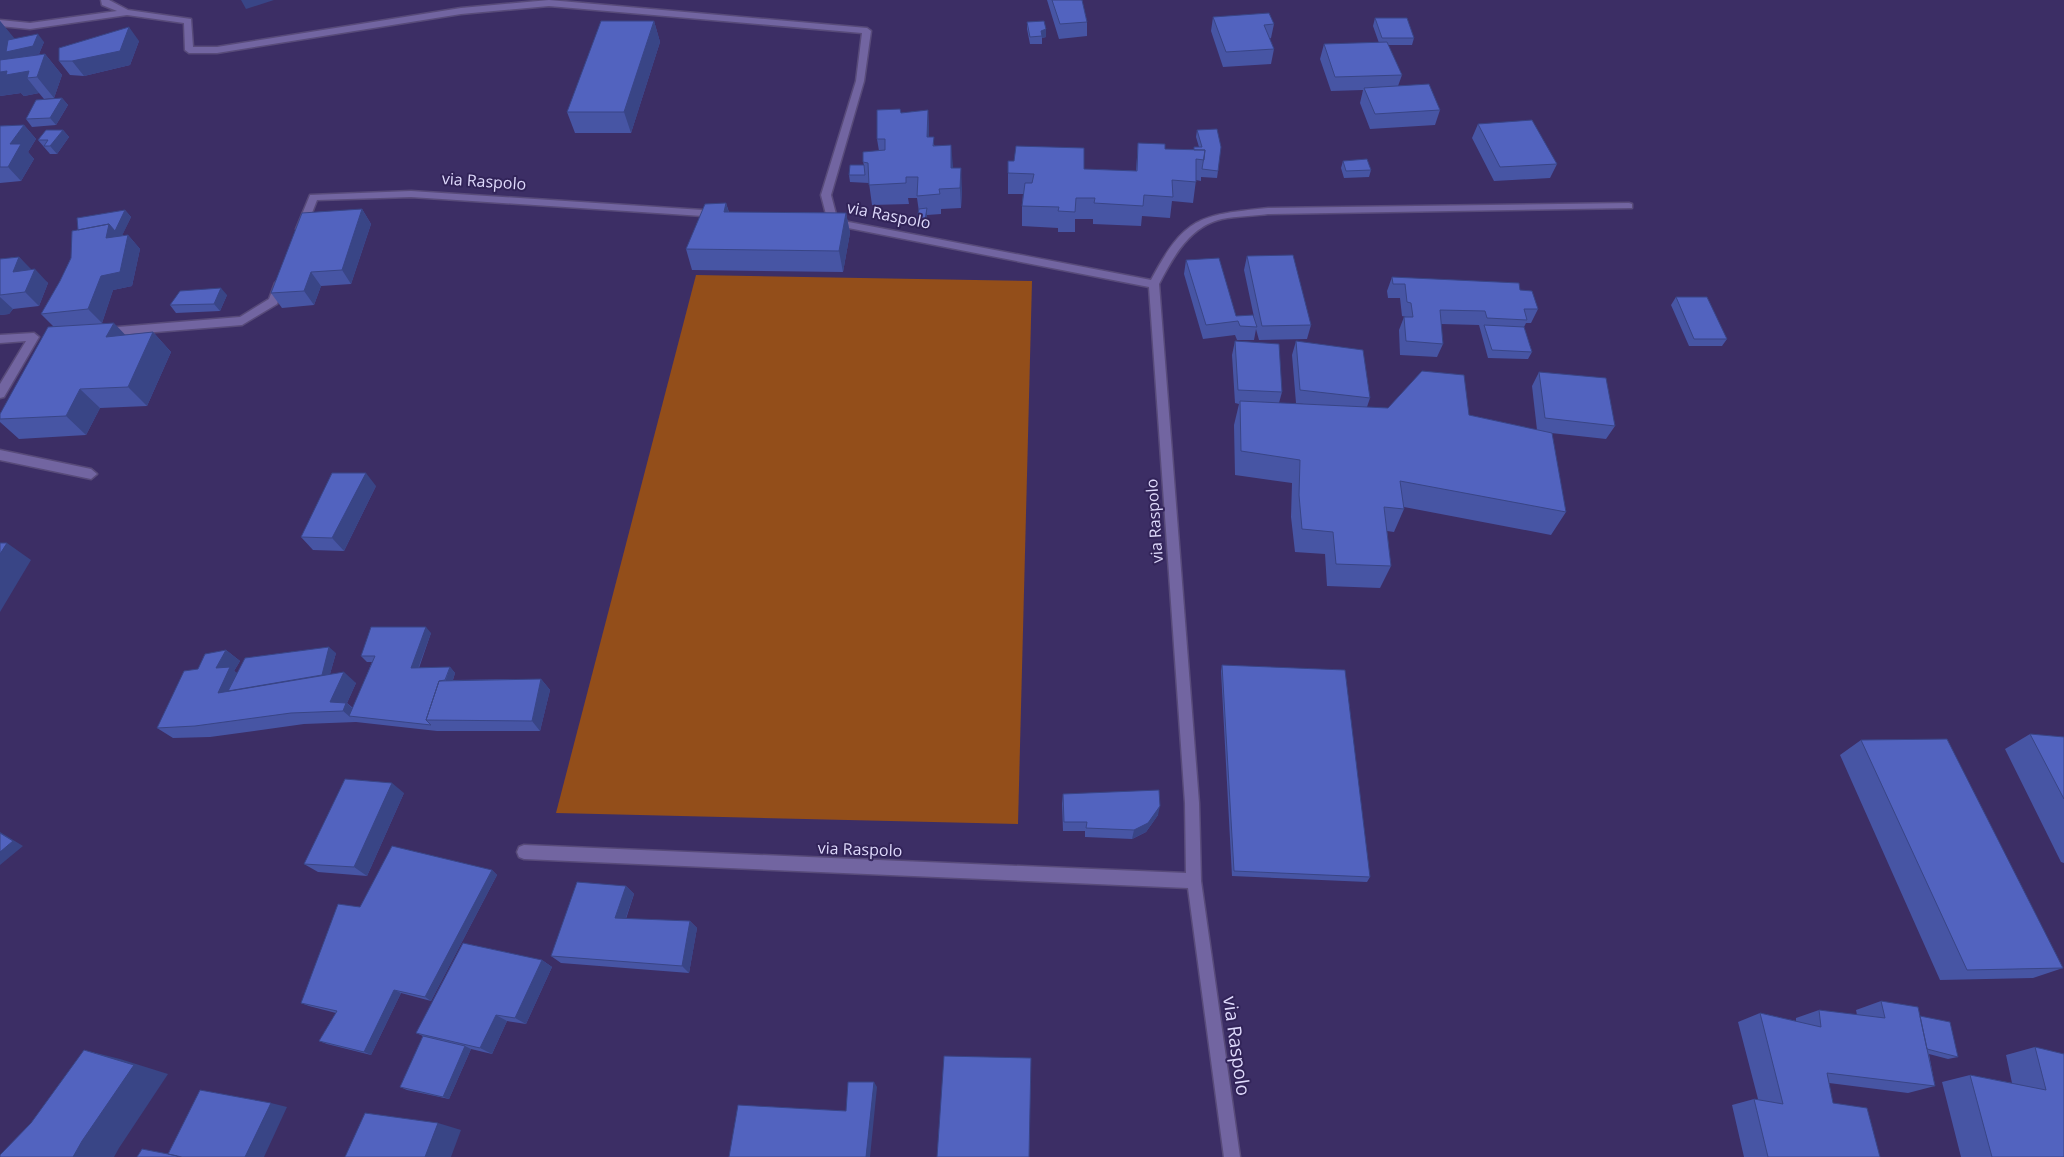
<svg xmlns="http://www.w3.org/2000/svg" width="2064" height="1157" font-family="'Open Sans',sans-serif">
  <rect width="100%" height="100%" fill="#3c2e65"/>
  <!-- green -->
  <path fill="#934e1a" d="M696,275L1032,281L1018,824L556,813Z"/>
  <g fill="none" stroke-linecap="round" stroke-linejoin="round">
    <defs>
      <path id="service" d="M101,0H109L128,10L191,19L193,47H217L461,8L549,0L867,28L871,31L864,81L831,195L838,222L833,225L828,222L821,195L856,81L862,33L549,6L461,14L217,53H189L185,50L184,23L127,15L30,29L0,26V20L30,23L117,11L102,5Z
        M411,191L718,211L723,214L718,217L411,197L317,200L305,231H297L296,229L310,195Z
        M280,279L285,283L277,304L242,325L106,336L101,332L106,328L240,317L269,299L275,283Z"/>
      <path id="minor" d="M1629,203L1632,204V208L1268,214C1253,216 1237,216 1222,219C1190,226 1173,257 1159,284L1199,803L1201,881L1240,1157H1224L1188,888L524,859L519,857L517,852L519,847L524,845L1186,873L1185,803L1149,287L833,225L829,224V220L833,219L1151,280C1185,216 1200,215 1268,208Z
        M34,333L39,337L4,397L0,398V384L26,341L0,343V335Z
        M0,450L91,469L97,474L91,479L0,460Z"/>
    </defs>
    <!-- service casing -->
    <use href="#service" stroke="#584b7a" stroke-width="3"/>
    <!-- minor casing -->
    <use href="#minor" stroke="#584b7a" stroke-width="3"/>
    <!-- service -->
    <use href="#service" fill="#7265a1" fill-rule="evenodd"/>
    <!-- minor -->
    <use href="#minor" fill="#7265a1" fill-rule="evenodd"/>
  </g>
  <!-- wall -->
  <path fill="#4755a4" d="M1047,0H1082L1087,22V36L1059,39Z
    M1213,17L1274,24L1271,38L1269,39L1274,49L1271,64L1223,67L1211,31Z
    M1375,18L1414,38L1412,45H1388L1402,75L1398,86L1440,110L1435,125L1370,129L1360,103L1363,90L1331,91L1320,59L1324,44L1379,43L1373,26Z
    M0,21L14,39L44,42L39,54L26,56L45,54L62,75L54,98L44,99L39,93L24,96L21,93L0,96Z
    M654,21L660,42L631,133H575L567,112Z
    M1027,22L1046,29V37L1042,38V44H1030L1027,29Z
    M139,41L130,65L84,76L70,75L59,61Z
    M62,98L68,105L56,125L32,127L26,119Z
    M928,110L929,137L935,146L953,168L962,189L961,208L941,209V214L927,215L926,227L918,226L917,219L919,212L917,198H908L909,204L872,205L869,183L850,182L849,175L864,165L863,162L879,151L877,139L901,113Z
    M1478,124L1557,164L1550,178L1494,181L1472,138Z
    M24,125L36,139L28,152L34,159L21,181L0,183V126Z
    M63,130L69,137L57,154H50L38,140Z
    M1197,130L1218,171L1217,178L1201,177V181L1196,180L1193,203L1172,201L1170,218L1142,216L1141,226L1093,224V219H1075V232H1058V228L1022,226V206L1023,194H1008V161L1084,169L1136,171L1138,143L1165,149L1194,150L1199,147L1196,137Z
    M1343,161L1371,170L1369,177L1344,178L1341,168Z
    M726,203L729,212L846,213L850,233L843,272L692,270L686,249Z
    M362,209L371,224L351,284L321,286L314,305L282,308L271,293Z
    M125,210L131,217L122,235H128L140,249L132,286L113,290L102,323L125,335L153,332L171,352L147,406L100,408L86,435L19,439L0,422V414L54,327L41,314L60,281L71,258L78,230Z
    M1247,256L1311,325L1307,339L1259,340L1256,329L1254,340H1237L1235,335L1203,339L1184,274L1186,260L1236,316L1254,317L1244,270Z
    M19,257L31,270L48,283L39,306L13,309L9,314L0,315V259Z
    M1392,277L1520,290L1538,309L1531,323H1526L1524,327L1532,352L1528,359L1488,358L1479,325L1441,324L1443,344L1437,357L1400,355L1399,330L1404,317H1406L1402,316L1400,298H1388L1387,291Z
    M227,295L220,311L176,313L170,305Z
    M1676,297L1727,339L1722,346H1689L1671,305Z
    M1235,341L1282,392L1279,403L1304,404L1296,403L1292,355L1296,341L1370,398L1367,407L1469,415L1537,430L1532,386L1539,372L1615,426L1606,439L1551,433L1566,512L1551,535L1404,507V509L1394,532L1387,531L1391,566L1380,588L1327,586L1325,554L1295,552L1291,517L1292,483L1235,475L1234,425L1239,404L1235,403L1232,355Z
    M376,486L344,551L313,550L301,537Z
    M431,633L419,668L450,667L455,673L453,680L541,679L550,690L540,731H437L356,722L304,724L210,737L173,738L157,728L198,669L226,650L240,661L234,671L237,673L336,653L330,674L356,683L347,703L353,708L372,662H367L361,656Z
    M1222,665L1370,877L1367,882L1232,876L1221,671Z
    M2030,734L2064,737V863L2061,862L2005,749Z
    M1861,740L2063,968L2033,978L1940,980L1840,755Z
    M404,793L367,876L318,872L304,864Z
    M1063,794L1158,815L1146,832L1132,839L1085,837V831H1063L1062,804Z
    M492,870L497,875L431,1001L401,993L371,1055L327,1044L319,1041L336,1013L309,1006L301,1003L360,907Z
    M626,886L634,894L626,919L690,921L697,928L689,973L561,963L551,956Z
    M542,960L552,967L526,1024L507,1021L492,1054L471,1049L449,1099L407,1090L400,1087L423,1036L416,1033Z
    M1881,1001L1920,1016L1958,1057L1948,1059L1929,1054L1935,1086L1908,1093L1829,1083L1833,1103L1880,1157H1744L1732,1105L1754,1099H1758L1738,1022L1760,1013L1796,1021V1018L1819,1010L1857,1015L1856,1010Z
    M2035,1047L2064,1157H1961L1942,1082L1970,1075L2012,1083L2006,1055Z"/>
  <!-- shaded-wall -->
  <path fill="#394586" d="M241,0H274L246,9Z
    M0,21L15,39L38,34L44,42L39,54L0,61Z
    M654,21L660,42L631,133L624,112Z
    M129,27L139,41L130,65L84,76L72,61Z
    M1046,29V37L1042,38L1041,31Z
    M45,54L62,75L54,98L37,77Z
    M7,71H29L27,78L39,93L24,96L21,93L0,96V72Z
    M62,98L68,105L56,125L50,118Z
    M928,110L929,131V158L927,137Z
    M24,125L36,139L28,152L34,159L21,181L8,167L10,144Z
    M63,130L69,137L57,154L50,146Z
    M951,145L953,166L952,189L951,168Z
    M961,168L962,189L961,208L960,188Z
    M726,203L732,224L724,212Z
    M927,208V215L926,227L925,220Z
    M362,209L371,224L351,284L342,270Z
    M125,210L131,217L121,238L85,245Z
    M846,213L850,233L843,272L839,251Z
    M128,235L140,249L132,286L113,290L102,323L88,309L101,276Z
    M19,257L33,271L13,272Z
    M35,269L48,283L39,306L25,292Z
    M311,272L321,286L314,305L304,291Z
    M221,288L227,295L220,311L214,304Z
    M0,297L13,309L9,314L0,315Z
    M114,323L133,343L106,337Z
    M153,332L171,352L147,406L128,387Z
    M80,389L100,408L86,435L66,416Z
    M366,473L376,486L344,551L332,538Z
    M7,543L31,560L0,612V554Z
    M426,627L431,633L416,674L411,668Z
    M329,647L336,653L326,688L320,682Z
    M226,650L240,661L234,671L244,678L236,696L218,693L216,668Z
    M450,667L455,673L440,720H433Z
    M344,672L356,683L347,703L358,714L349,716L356,722L343,711L330,702Z
    M541,679L550,690L540,731L532,721Z
    M392,783L404,793L367,876L354,867Z
    M1160,806L1158,815L1146,832L1132,839L1134,830Z
    M0,832L23,846L0,865Z
    M492,870L497,875L431,1001L425,997Z
    M626,886L634,894L623,926L615,918Z
    M690,921L697,928L689,973L682,966Z
    M542,960L552,967L526,1024L515,1018Z
    M394,990L401,993L371,1055L364,1052Z
    M496,1015L507,1021L492,1054L480,1048Z
    M465,1046L471,1049L449,1099L443,1097Z
    M84,1050L120,1059L168,1074L119,1148L114,1157H73Z
    M874,1082L877,1087L870,1157H866Z
    M271,1103L287,1107L264,1157H245Z
    M438,1123L461,1130L451,1157H425Z"/>
  <!-- building -->
  <path fill="#5263bf" stroke="#394586" d="M1052,0H1082L1087,22L1060,24Z
    M1269,13L1274,24L1264,25L1274,49L1226,52L1213,17Z
    M1375,18H1407L1414,38H1382Z
    M601,21H654L624,112H567Z
    M1044,21L1046,29L1041,31L1042,36L1030,37L1027,22Z
    M129,27L120,51L72,61H59V48Z
    M38,34L33,46L6,52L8,40Z
    M1387,42L1402,75L1335,77L1324,44Z
    M45,54L37,77L27,78L29,71L6,75L7,71L0,72V60Z
    M1429,84L1440,110L1375,114L1364,88Z
    M62,98L50,118L26,119L36,100Z
    M900,109L901,113L928,110L927,137H934L933,146L951,145V168H961L960,188L939,189L940,194L917,196L918,177H906V183L869,185L868,163L863,162V152L885,150V139H877V110Z
    M1532,120L1557,164L1500,167L1478,124Z
    M24,125L10,144H21L8,167H0V126Z
    M1217,129L1221,147L1218,171L1202,169L1205,150H1194V147H1202L1197,130Z
    M46,130H63L50,146H44L48,140H38Z
    M1138,143L1165,144V149L1205,150L1204,160L1196,159V182L1172,180L1173,197L1144,195L1143,206L1094,203L1095,198H1076L1075,212L1058,211L1059,207L1022,206L1025,183H1032L1034,174L1008,173V161H1014L1016,146L1084,148V169L1137,171Z
    M1367,159L1371,170L1346,171L1343,161Z
    M850,165H864L865,175H849Z
    M726,203L724,212L846,213L839,251L686,249L705,204Z
    M927,208L925,220L917,219L919,209Z
    M362,209L342,270L311,272L304,291L271,293L302,213Z
    M125,210L115,231L109,224L78,230L77,218Z
    M109,224L106,238L128,235L120,272L101,276L88,309L41,314L60,281L71,258L72,231Z
    M1293,255L1311,325L1262,326L1247,256Z
    M19,257L13,272L35,269L25,292L0,295V259Z
    M1219,258L1236,316L1253,315L1257,327L1240,326L1238,321L1206,325L1186,260Z
    M1392,277L1519,283L1520,290L1532,291L1538,309H1524L1527,320L1487,318L1485,311L1440,310L1443,344L1406,341L1404,317H1413L1411,303L1407,302L1405,284H1393Z
    M221,288L214,304L170,305L180,291Z
    M1676,297H1707L1727,339H1694Z
    M114,323L106,337L153,332L128,387L80,389L66,416L0,419V414L48,327Z
    M1484,325L1524,327L1532,352L1492,350Z
    M1235,341L1279,344L1282,392L1238,390Z
    M1296,341L1363,350L1370,398L1300,390Z
    M1422,371L1464,375L1469,415L1552,433L1566,512L1400,481L1404,509L1384,507L1391,566L1336,564L1333,532L1302,529L1299,495L1300,460L1241,451L1240,401L1388,408Z
    M1539,372L1606,378L1615,426L1545,418Z
    M332,473H366L332,538L301,537Z
    M0,543H7L0,554Z
    M371,627H426L411,668L450,667L445,680L439,681L426,720L431,725L349,716L375,656H361Z
    M329,647L322,675L228,691L245,658Z
    M226,650L216,668L230,667L218,693L344,672L330,702L346,703L343,711L291,713L195,726L157,728L184,671L198,669L205,654Z
    M1222,665L1345,670L1370,877L1234,871Z
    M541,679L532,721L426,720L439,681Z
    M2030,734L2064,737V799Z
    M1947,739L2063,968L1967,970L1861,740Z
    M345,779L392,783L354,867L304,864Z
    M1159,790L1160,806L1148,823L1134,830L1086,828L1087,822H1064L1063,794Z
    M0,833L13,841L0,852Z
    M392,846L492,870L425,997L394,990L364,1052L319,1041L337,1011L301,1003L338,904L360,907Z
    M577,882L626,886L615,918L690,921L682,966L551,956Z
    M463,943L542,960L515,1018L496,1015L480,1048L416,1033Z
    M1881,1001L1918,1007L1935,1086L1827,1073L1833,1103L1867,1108L1880,1157H1768L1754,1099L1783,1104L1760,1013L1821,1027L1819,1010L1885,1018Z
    M1920,1016L1950,1022L1958,1057L1927,1049Z
    M423,1036L465,1046L443,1097L400,1087Z
    M2035,1047L2064,1054V1157H1992L1970,1075L2046,1090Z
    M84,1050L134,1065L82,1141L73,1157H0V1155L31,1123Z
    M944,1056L1031,1058L1029,1157H937Z
    M848,1082H874L866,1157H729L738,1105L846,1111Z
    M200,1090L271,1103L245,1157H182L168,1154Z
    M365,1113L438,1123L425,1157H345Z
    M142,1149L168,1154L177,1156V1157H137Z"/>
  <g text-anchor="middle" dominant-baseline="central" stroke-width="4" stroke-linejoin="round" paint-order="stroke">
    <!-- street labels -->
    <g font-size="16" fill="#dfdafc" stroke="#322459">
      <text transform="translate(484 181) rotate(4)">via Raspolo</text>
      <text transform="translate(889 215) rotate(11)">via Raspolo</text>
      <text transform="translate(1154 521) rotate(-94)">via Raspolo</text>
      <text transform="translate(860 849) rotate(2)">via Raspolo</text>
    </g>
    <!-- near-street labels -->
    <g font-size="19" fill="#dfdafc" stroke="#322459">
      <text transform="translate(1237 1046) rotate(82)">via Raspolo</text>
    </g>
  </g>
</svg>
